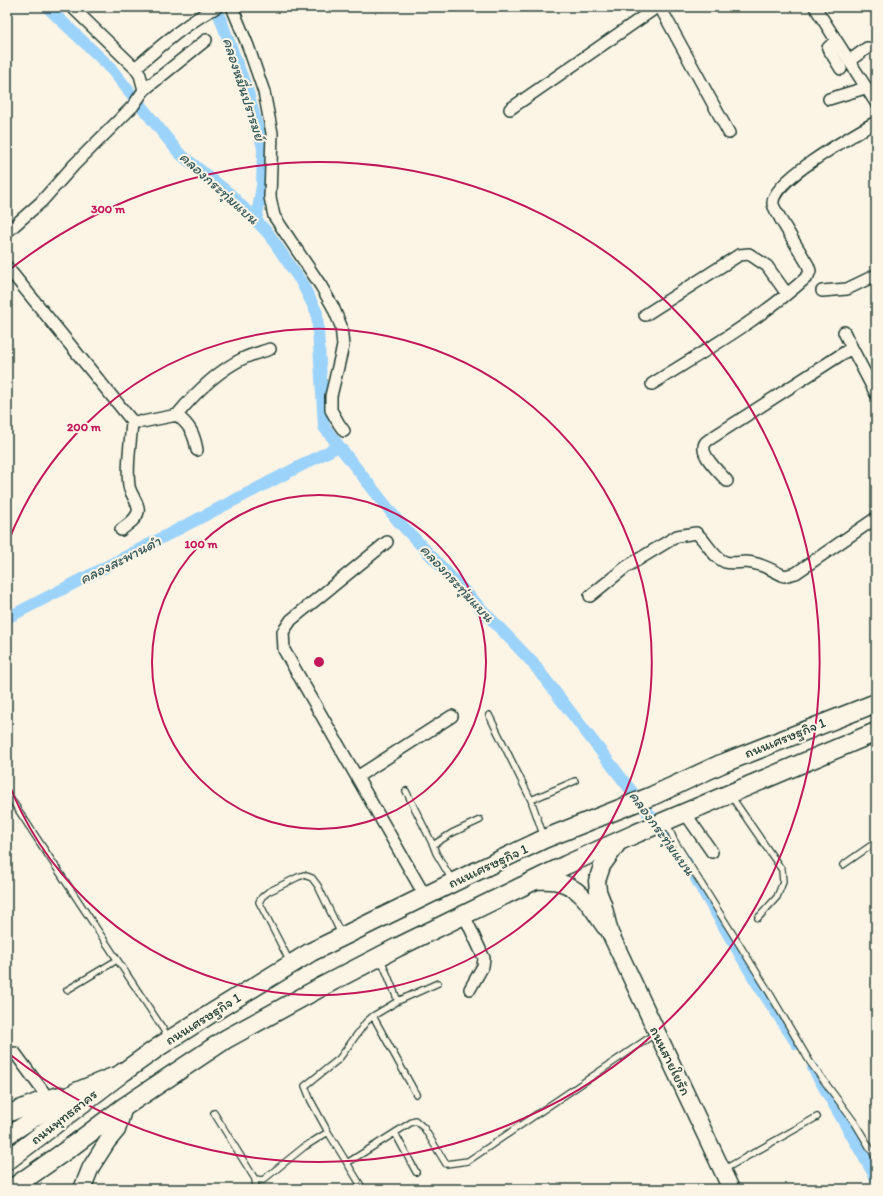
<svg xmlns="http://www.w3.org/2000/svg" width="883" height="1196" font-family="Itim,'Playpen Sans Thai',sans-serif">
  <rect width="100%" height="100%" fill="#fcf5e5"/>
  <filter id="ink" filterUnits="userSpaceOnUse"><feTurbulence type="fractalNoise" baseFrequency=".025" numOctaves="2"/><feDisplacementMap in="SourceGraphic" scale="8" xChannelSelector="R" yChannelSelector="G"/><feConvolveMatrix kernelMatrix="1 2 1 2 8 2 1 2 1" color-interpolation-filters="sRGB"/></filter>
  <g filter="url(#ink)">
    <g fill="none" stroke-linecap="round" stroke-linejoin="round">
      <!-- canal -->
      <path stroke="#9cd3fb" stroke-width="12" d="M47,7L108,65L179,153L230,194L268,233L302,283L317,313L324,427L398,521L532,662L687,863
        M216,7L248,92L263,148L262,186L256,221
        M7,618L339,446
        M696,879L755,980L797,1044
        M813,1068L876,1178"/>
      <defs>
        <path id="lane" d="M489,715L531,800L544,837
          M406,791L433,845
          M7,793L169,1038
          M731,796L782,870L783,882L777,897L758,918
          M531,800L575,781
          M667,823L674,840L769,992L810,1062L855,1123L876,1158
          M843,865L876,842
          M452,880L436,853L433,845L452,833L480,820
          M290,962L259,902L262,897L268,892L298,877L304,875L312,878L318,886L342,936
          M67,990L117,960
          M398,1001L438,983
          M373,1016L416,1094
          M214,1113L255,1179L263,1180L304,1147L328,1132L311,1101L305,1086L339,1059L366,1022L373,1016L398,1001L381,959
          M328,1132L363,1189
          M395,1133L416,1172
          M347,1163L415,1120L424,1128L446,1164L468,1161L656,1033
          M723,1170L817,1117
          M255,1179L256,1189"/>
        <path id="street" d="M232,7L248,46L264,92L272,133L270,197L274,216L321,286L333,307L341,326L343,346L331,396V410L339,424L344,431
          M660,7L729,133
          M815,7L876,103
          M836,40L828,48L841,69
          M849,61L867,48
          M135,68C161,46 186,23 217,7
          M144,90L206,40
          M829,99L865,88
          M510,109L657,7
          M7,232L41,202L74,165L133,106L144,90L140,75L135,68L72,7
          M7,267L132,421C131,442 126,465 129,486C130,494 140,504 138,512C136,520 127,525 121,530
          M822,291L847,289L876,275
          M645,315L739,255L749,254L767,266L787,294
          M844,332L852,348
          M652,384C706,350 761,319 808,276L810,271L808,265C799,250 790,235 781,220C779,215 774,209 773,204C770,181 857,133 876,122
          M177,415C196,392 217,371 244,358C252,354 262,352 270,349
          M132,421L142,422L177,415C190,426 194,433 197,450
          M727,481C721,474 702,457 704,447C704,443 707,441 710,439L845,352L852,348L876,394
          M387,542L291,620L283,632L284,650L425,896
          M590,596L626,567L677,536L696,533C707,541 712,557 725,562C732,564 739,562 746,562C760,563 772,570 784,576L796,573L876,518
          M357,777L452,716
          M685,813L712,852
          M464,915L484,958L483,966L470,989
          M15,1053L48,1098"/>
        <path id="secondary" d="M619,842L602,866L597,881L598,891L603,904L610,933L731,1189
          M533,881C541,881 550,880 558,882C583,888 591,908 605,927
          M7,1114L44,1099L60,1095
          M7,1136L76,1091L113,1076
          M82,1189L91,1167L107,1142L117,1130L124,1107"/>
        <path id="primary" d="M7,1161L122,1073L160,1046L215,1011L311,952L454,882L544,839L652,796L721,764L876,703
          M11,1189L71,1147L124,1107L226,1039L323,986L398,947L566,865L637,833L876,732"/>
      </defs>
      <!-- lane casing -->
      <use href="#lane" stroke="#1f3d34" stroke-width="8"/>
      <!-- street casing -->
      <use href="#street" stroke="#1f3d34" stroke-width="14"/>
      <!-- secondary casing -->
      <use href="#secondary" stroke="#1f3d34" stroke-width="19"/>
      <!-- primary casing -->
      <use href="#primary" stroke="#1f3d34" stroke-width="21"/>
      <!-- lane -->
      <use href="#lane" stroke="#fcf5e5" stroke-width="5.5"/>
      <!-- street -->
      <use href="#street" stroke="#fcf5e5" stroke-width="11"/>
      <!-- secondary -->
      <use href="#secondary" stroke="#fcf5e5" stroke-width="16"/>
      <!-- primary -->
      <use href="#primary" stroke="#fcf5e5" stroke-width="18"/>
    </g>
  </g>
  <!-- distance rings -->
  <g fill="none" stroke="#c2185b" stroke-width="2">
    <circle cx="319" cy="662" r="167"/>
    <path d="M7 545A333 333 0 1 1 7 779"/>
    <path d="M8 271A500 500 0 1 1 8 1053"/>
  </g>
  <g text-anchor="middle" dominant-baseline="central" stroke-width="4" stroke-linejoin="round" paint-order="stroke">
    <!-- street labels -->
    <g font-size="14" fill="#1f3d34" stroke="#fcf5e5">
      <text transform="translate(785 738) rotate(-22)">ถนนเศรษฐกิจ 1</text>
      <text transform="translate(488 866) rotate(-25)">ถนนเศรษฐกิจ 1</text>
      <text transform="translate(203 1019) rotate(-32)">ถนนเศรษฐกิจ 1</text>
      <text transform="translate(670 1061) rotate(64)">ถนนสายใยรัก</text>
      <text transform="translate(64 1117) rotate(-38)">ถนนพุทธสาคร</text>
    </g>
    <!-- water labels -->
    <g font-size="15" font-style="italic" fill="#385b5c" stroke="#fcf5e5">
      <text transform="translate(244 89) rotate(72)">คลองหมื่นปรารมย์</text>
      <text transform="translate(219 188) rotate(42)">คลองกระทุ่มแบน</text>
      <text transform="translate(120 560) rotate(-27)">คลองสะพานดำ</text>
      <text transform="translate(457 583) rotate(47)">คลองกระทุ่มแบน</text>
      <text transform="translate(662 833) rotate(54)">คลองกระทุ่มแบน</text>
    </g>
  </g>
  <circle cx="319" cy="662" r="6" fill="#c2185b" stroke="#fcf5e5" stroke-width="2"/>
  <g font-size="12" text-anchor="middle" font-weight="bold" fill="#c2185b" stroke="#fcf5e5" stroke-width="4" stroke-linejoin="round" paint-order="stroke">
    <text x="108" y="213">300 m</text>
    <text x="84" y="431">200 m</text>
    <text x="201" y="548">100 m</text>
  </g>
  <!-- margin -->
  <rect width="883" height="1196" fill="none" stroke="#fcf5e5" stroke-width="24"/>
  <rect x="12" y="12" width="859" height="1172" fill="none" stroke="#1f3d34" stroke-width="1.5" filter="url(#ink)"/>
</svg>
